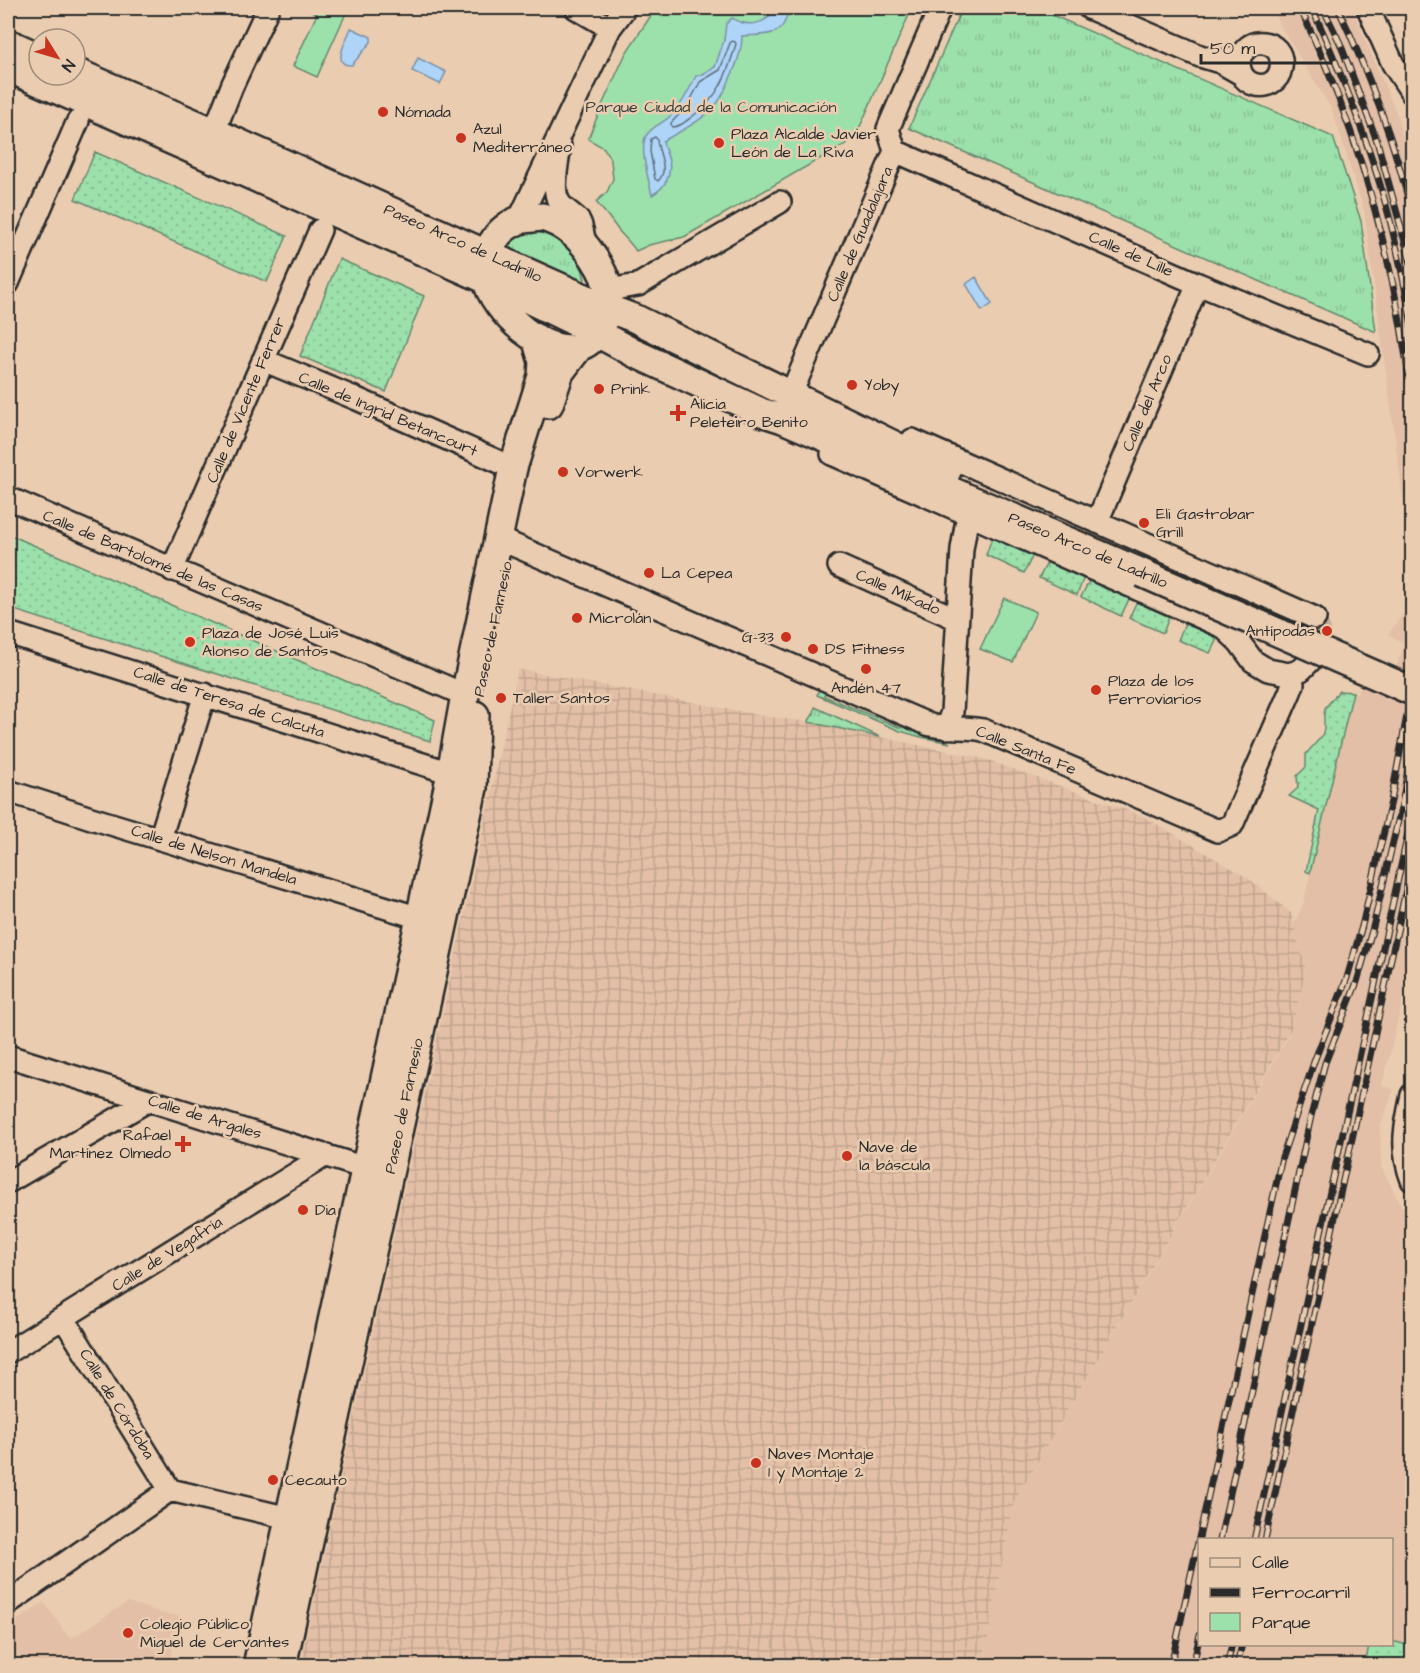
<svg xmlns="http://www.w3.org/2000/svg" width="1420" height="1673" font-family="'Architects Daughter',sans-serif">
  <defs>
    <pattern id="industrial-grid" width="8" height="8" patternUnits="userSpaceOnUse" patternTransform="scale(1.5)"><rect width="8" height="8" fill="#e2bfa6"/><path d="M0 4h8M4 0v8" fill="none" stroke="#c2a48f"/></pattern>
    <pattern id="grass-tufts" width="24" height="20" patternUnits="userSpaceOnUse" patternTransform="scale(1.5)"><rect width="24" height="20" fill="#9ce0ac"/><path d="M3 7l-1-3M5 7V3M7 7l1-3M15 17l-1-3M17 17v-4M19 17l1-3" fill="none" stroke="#87c094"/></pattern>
    <pattern id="garden-dots" width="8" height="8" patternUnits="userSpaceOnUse" patternTransform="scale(1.5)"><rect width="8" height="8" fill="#9ce0ac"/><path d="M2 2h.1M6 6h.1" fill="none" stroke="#87c094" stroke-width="1.8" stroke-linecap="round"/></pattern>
  </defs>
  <rect width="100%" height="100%" fill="#eacdb1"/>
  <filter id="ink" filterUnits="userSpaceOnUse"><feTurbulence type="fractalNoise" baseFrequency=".0167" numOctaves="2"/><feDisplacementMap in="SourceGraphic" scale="12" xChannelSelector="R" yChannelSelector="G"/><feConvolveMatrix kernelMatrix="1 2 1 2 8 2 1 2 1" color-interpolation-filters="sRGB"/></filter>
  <g filter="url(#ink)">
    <!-- built -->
    <path fill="#e2bfa6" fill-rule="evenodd" d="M1273,8H1352L1398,117L1412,177V962L1382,1086L1394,1089L1380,1128L1381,1167L1412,1226V1665L982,1666L1014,1502L1290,1034L1306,971L1294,924L1303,905L1353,692L1358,694L1363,681L1388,691L1404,643L1388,634L1410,605L1411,503L1403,498L1364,210L1332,110L1278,22ZM1200,1540H1392V1644H1200Z
      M44,1602L70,1639L128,1602L165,1614L180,1616L169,1665H8V1627Z"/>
    <!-- industrial -->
    <path fill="url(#industrial-grid)" d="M518,669L764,716L808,722L985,759L1143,816L1248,878L1291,913L1306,971L1291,1030L1014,1502L982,1665H300Z"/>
    <!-- grass -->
    <path fill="url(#grass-tufts)" stroke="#64866c" stroke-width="1.5" d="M962,8H1036L1333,137L1361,221L1376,332L909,128Z
      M534,229C560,236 579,252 585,279L583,284L506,248C512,235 521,233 534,229Z
      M820,687L826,690L824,696L901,728L903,722L950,743L921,737L900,731L817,695Z
      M815,707L880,737L808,722L814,713Z"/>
    <!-- park -->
    <path fill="#9ce0ac" stroke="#64866c" stroke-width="1.5" d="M312,8H340L347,11L317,77L293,66L317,14L310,11Z
      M656,8H912L871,102L858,131L849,142L684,237L649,245L636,251C631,243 625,238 619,231C612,221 605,212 596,202L607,192L613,179L611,161L604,148L588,139L603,103L626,53Z
      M1004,598L1036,612L1013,662L980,649Z"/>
    <!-- garden -->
    <path fill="url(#garden-dots)" stroke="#64866c" stroke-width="1.5" d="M95,152L287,236L267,282L75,199Z
      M339,259L424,296L386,392L300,356Z
      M652,341L819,425L650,347Z
      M8,534L435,720L430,741L8,608Z
      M993,535L1033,555L1024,573L986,555Z
      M1048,561L1084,577L1077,595L1039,578Z
      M1090,579L1130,597L1121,616L1081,597Z
      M1137,601L1170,615L1163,633L1129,618Z
      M1186,621L1219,635L1210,653L1178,640Z
      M1339,691L1353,692L1310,873L1306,871L1319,810L1289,796L1298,788L1297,776L1306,767V754L1322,736L1324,729V715L1325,708Z
      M1392,1641L1412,1646V1665H1365L1369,1645L1392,1644Z"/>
    <!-- water -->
    <path fill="#aed4f7" stroke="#7a90a5" stroke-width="1.5" d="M776,8H788C785,39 767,34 742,36C742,48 738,61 733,72C728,82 724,94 718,102C704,120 683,130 663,141C664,148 667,153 669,161C672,175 665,188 652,195C649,181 639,148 646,136C651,127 661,124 668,118C681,108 688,91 696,76L703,74L715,67L724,40L726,24L732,18C748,28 766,25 776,8Z
      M351,28L371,37V42L352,65C330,67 347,39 351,28Z
      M418,58L446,72L440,84L412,71Z
      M976,277L992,304L982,311L966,284Z"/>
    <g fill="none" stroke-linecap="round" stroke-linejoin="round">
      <!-- shore -->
      <path stroke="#5f6f7d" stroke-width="1.5" d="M732,41L735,42L736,44C727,75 719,97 693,116C686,121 680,127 672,127L671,123L688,105L700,82L720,70L730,43Z
        M655,137L657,139C658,154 670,169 658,181L655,179L650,151L651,139Z"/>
      <!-- minor-tunnel -->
      <path stroke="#c4ad96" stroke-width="21" stroke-dasharray="21 10" stroke-linecap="butt" d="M1311,660C1325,645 1324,635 1315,618"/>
      <defs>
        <path id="minor" d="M576,8L610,28
          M1089,8L1200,56L1220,62L1241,74
          M1368,8L1393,64L1412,93
          M1220,62C1226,60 1236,58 1241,54C1244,52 1245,49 1248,47C1256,40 1270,42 1277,50C1281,55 1282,61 1281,68C1276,97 1230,88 1241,54
          M214,132L232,86L268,8
          M560,146C558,160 551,189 559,202C564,210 573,214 579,221C582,226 583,234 584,239
          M895,151L1198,284L1368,354
          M519,220L610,28L625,8
          M8,283L78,121
          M608,290L638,285L780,202
          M263,360L357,399L513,468
          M791,394L895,151L888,129L940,8
          M912,440L1315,618
          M832,454L1223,627L1239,642L1253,661L1268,670L1289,674
          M8,498L465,695
          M1097,522L1198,284
          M497,546L511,544L930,725C948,730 965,726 983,730L1218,831L1232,825L1290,692L1293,684L1289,674
          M839,566L957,619
          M172,570L320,230
          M8,633L451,773
          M1289,674L1301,670L1311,660
          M946,728L952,712L962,549L968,514
          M8,791L91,818L420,918
          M160,839L205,694
          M8,1056L365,1168L372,1181
          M1412,1095C1405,1127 1400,1149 1412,1180
          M8,1182L149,1100
          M64,1319L170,1490
          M8,1352L326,1155
          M8,1603L170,1490L289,1518"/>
        <path id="major" d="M8,43L39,57
          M8,68L501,286L586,327L634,353L761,412L783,419L1142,573
          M75,72L214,132L607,308L636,319L947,471
          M542,217C553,220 561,224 570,231C585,242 607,273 608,292C608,302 606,314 602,323C598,333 591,342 581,346C547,361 493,311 486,278C484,265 487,250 495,239C500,231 510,223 520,220C527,218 535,218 542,217Z
          M549,404L560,372L579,347
          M257,1666L420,918L451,773L465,695L513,468L542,376L543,362L536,338
          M282,1666L473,788L475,715"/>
      </defs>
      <!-- minor casing -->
      <use href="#minor" stroke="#2b2b2b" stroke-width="26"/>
      <!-- major casing -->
      <use href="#major" stroke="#2b2b2b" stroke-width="32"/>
      <!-- minor -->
      <use href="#minor" stroke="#eacdb1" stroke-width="21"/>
      <!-- major -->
      <use href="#major" stroke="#eacdb1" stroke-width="27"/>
      <defs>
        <path id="rail" d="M1300,8C1360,134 1396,264 1412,403
          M1312,8C1341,72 1367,137 1386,205C1397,245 1405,286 1412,326
          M1323,8L1340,43L1377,141L1412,267
          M1338,8C1369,74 1395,143 1412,214
          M1220,1540L1311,1116L1325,1063L1357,982L1373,927L1402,804L1412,746
          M1254,1540L1412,815
          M1265,1540L1412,862
          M1171,1666L1282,1157L1315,1059L1347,978L1362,926L1391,801L1408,710L1412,678
          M1193,1666L1200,1634
          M1227,1666L1232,1644
          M1237,1666L1242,1644"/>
      </defs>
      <!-- rail casing -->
      <use href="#rail" stroke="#2b2b2b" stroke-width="7"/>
      <!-- rail -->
      <use href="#rail" stroke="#eacdb1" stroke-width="4.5" stroke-dasharray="14" stroke-linecap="butt"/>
      <defs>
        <path id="major-bridge" d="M1142,573L1412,691"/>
      </defs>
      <!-- major-bridge casing -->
      <use href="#major-bridge" stroke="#2b2b2b" stroke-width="32" stroke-linecap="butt"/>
      <!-- major-bridge -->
      <use href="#major-bridge" stroke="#eacdb1" stroke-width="27"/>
    </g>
  </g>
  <!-- markers -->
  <g fill="#c8321e" stroke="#eacdb1" stroke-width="2">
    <circle cx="383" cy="112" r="6"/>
    <circle cx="461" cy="138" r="6"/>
    <circle cx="719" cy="143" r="6"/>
    <circle cx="852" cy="385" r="6"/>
    <circle cx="599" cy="389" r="6"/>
    <path d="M675 404h6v6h6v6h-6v6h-6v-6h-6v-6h6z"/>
    <circle cx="563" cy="472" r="6"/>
    <circle cx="1144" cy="523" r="6"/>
    <circle cx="649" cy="573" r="6"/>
    <circle cx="577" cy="618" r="6"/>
    <circle cx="1327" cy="631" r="6"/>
    <circle cx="786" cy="637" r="6"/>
    <circle cx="190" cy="642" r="6"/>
    <circle cx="813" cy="649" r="6"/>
    <circle cx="866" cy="669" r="6"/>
    <circle cx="1096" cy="690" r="6"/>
    <circle cx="501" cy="698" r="6"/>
    <path d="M180 1135h6v6h6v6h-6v6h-6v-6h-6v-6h6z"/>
    <circle cx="847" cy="1156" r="6"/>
    <circle cx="303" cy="1210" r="6"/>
    <circle cx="756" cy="1463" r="6"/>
    <circle cx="273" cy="1480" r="6"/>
    <circle cx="128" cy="1633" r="6"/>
  </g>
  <g text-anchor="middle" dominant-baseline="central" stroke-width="5" stroke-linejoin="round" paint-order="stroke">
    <!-- park labels -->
    <g font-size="16" fill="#363d38" stroke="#eacdb1">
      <text x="711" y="107">Parque Ciudad de la Comunicación</text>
    </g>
    <!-- poi labels -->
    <g font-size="16" fill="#2b2b2b" stroke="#eacdb1" text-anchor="start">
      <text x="395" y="112">Nómada</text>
      <text x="473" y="129">Azul<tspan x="473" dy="18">Mediterráneo</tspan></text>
      <text x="731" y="134">Plaza Alcalde Javier<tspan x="731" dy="18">León de La Riva</tspan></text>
      <text x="864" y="385">Yoby</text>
      <text x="611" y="389">Prink</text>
      <text x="690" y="404">Alicia<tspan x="690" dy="18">Peleteiro Benito</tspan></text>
      <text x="575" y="472">Vorwerk</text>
      <text x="1156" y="514">Eli Gastrobar<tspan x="1156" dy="18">Grill</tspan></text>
      <text x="661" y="573">La Cepea</text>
      <text x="589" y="618">Microlán</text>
      <text x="1315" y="631" text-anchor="end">Antípodas</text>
      <text x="202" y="633">Plaza de José Luis<tspan x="202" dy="18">Alonso de Santos</tspan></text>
      <text x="774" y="637" text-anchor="end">G-33</text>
      <text x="825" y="649">DS Fitness</text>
      <text x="1108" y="681">Plaza de los<tspan x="1108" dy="18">Ferroviarios</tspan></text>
      <text x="866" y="688" text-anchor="middle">Andén 47</text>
      <text x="513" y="698">Taller Santos</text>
      <text x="171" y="1135" text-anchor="end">Rafael<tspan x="171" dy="18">Martínez Olmedo</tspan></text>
      <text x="859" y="1147">Nave de<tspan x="859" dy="18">la báscula</tspan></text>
      <text x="315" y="1210">Dia</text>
      <text x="768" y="1454">Naves Montaje<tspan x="768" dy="18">1 y Montaje 2</tspan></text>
      <text x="285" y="1480">Cecauto</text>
      <text x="140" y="1624">Colegio Público<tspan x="140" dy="18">Miguel de Cervantes</tspan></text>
    </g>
    <!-- street labels -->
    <g font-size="16" fill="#2b2b2b" stroke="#eacdb1">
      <text transform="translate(860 234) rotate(-67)">Calle de Guadalajara</text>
      <text transform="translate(463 243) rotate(24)">Paseo Arco de Ladrillo</text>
      <text transform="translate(1131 254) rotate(24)">Calle de Lille</text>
      <text transform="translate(246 400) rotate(-67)">Calle de Vicente Ferrer</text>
      <text transform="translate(1147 403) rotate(-67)">Calle del Arco</text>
      <text transform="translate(388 414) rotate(23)">Calle de Ingrid Betancourt</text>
      <text transform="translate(1088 550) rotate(23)">Paseo Arco de Ladrillo</text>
      <text transform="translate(153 561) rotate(23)">Calle de Bartolomé de las Casas</text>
      <text transform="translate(898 592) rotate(24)">Calle Mikado</text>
      <text transform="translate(493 629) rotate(-78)">Paseo de Farnesio</text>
      <text transform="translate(229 702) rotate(18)">Calle de Teresa de Calcuta</text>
      <text transform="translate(1026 750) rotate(22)">Calle Santa Fe</text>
      <text transform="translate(214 855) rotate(17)">Calle de Nelson Mandela</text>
      <text transform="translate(404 1106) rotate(-78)">Paseo de Farnesio</text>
      <text transform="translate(205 1117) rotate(17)">Calle de Argales</text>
      <text transform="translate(167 1254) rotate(-32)">Calle de Vegafría</text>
      <text transform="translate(117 1404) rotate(58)">Calle de Córdoba</text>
    </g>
  </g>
  <!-- margin -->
  <rect width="1420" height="1673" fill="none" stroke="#eacdb1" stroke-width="30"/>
  <rect x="15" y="15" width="1390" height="1643" fill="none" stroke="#2b2b2b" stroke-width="2" filter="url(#ink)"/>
  <!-- legend -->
  <rect x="1198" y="1538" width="195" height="108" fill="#eacdb1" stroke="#9e8c7b" stroke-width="1.5"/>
  <rect x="1210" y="1558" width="30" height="9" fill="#eacdb1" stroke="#9e8c7b" stroke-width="1.5"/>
  <text x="1252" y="1568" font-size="18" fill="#2b2b2b">Calle</text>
  <rect x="1210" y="1588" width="30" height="9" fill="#2b2b2b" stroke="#9e8c7b" stroke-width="1.5"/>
  <text x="1252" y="1598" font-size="18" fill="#2b2b2b">Ferrocarril</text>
  <rect x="1210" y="1613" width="30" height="18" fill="#9ce0ac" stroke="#9e8c7b" stroke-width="1.5"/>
  <text x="1252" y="1628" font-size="18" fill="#2b2b2b">Parque</text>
  <!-- north arrow -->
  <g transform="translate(57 57) rotate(127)"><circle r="28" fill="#eacdb1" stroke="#9e8c7b" stroke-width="1.5"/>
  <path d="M0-4.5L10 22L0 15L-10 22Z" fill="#c8321e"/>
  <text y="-9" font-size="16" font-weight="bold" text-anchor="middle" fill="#2b2b2b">N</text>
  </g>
  <!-- scale -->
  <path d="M1201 54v9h130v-9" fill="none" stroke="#2b2b2b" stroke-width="3"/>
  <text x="1210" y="54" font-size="18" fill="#2b2b2b" stroke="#eacdb1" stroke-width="4.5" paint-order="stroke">50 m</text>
</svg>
